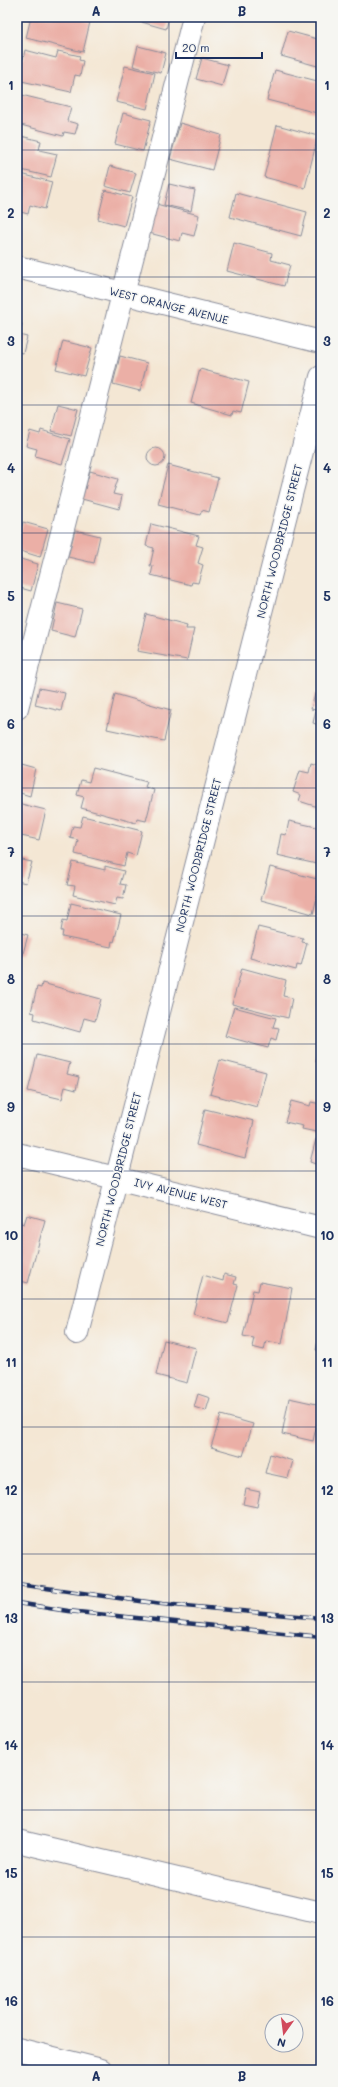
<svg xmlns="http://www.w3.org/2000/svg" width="338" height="2087" font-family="Mali,sans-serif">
  <rect width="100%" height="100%" fill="#f6f6f2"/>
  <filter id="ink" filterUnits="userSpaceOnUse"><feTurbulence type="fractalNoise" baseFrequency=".025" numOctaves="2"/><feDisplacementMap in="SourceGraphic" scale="8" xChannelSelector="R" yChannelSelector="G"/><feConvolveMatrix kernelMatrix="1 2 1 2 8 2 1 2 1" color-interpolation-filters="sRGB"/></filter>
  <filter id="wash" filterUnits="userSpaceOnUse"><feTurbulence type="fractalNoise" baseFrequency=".012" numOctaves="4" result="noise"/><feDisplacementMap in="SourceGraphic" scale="16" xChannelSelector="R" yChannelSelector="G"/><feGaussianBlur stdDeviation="0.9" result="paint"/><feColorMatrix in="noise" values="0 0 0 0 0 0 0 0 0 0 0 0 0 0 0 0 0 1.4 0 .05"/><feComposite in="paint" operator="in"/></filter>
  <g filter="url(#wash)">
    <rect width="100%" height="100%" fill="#f4e7d4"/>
    <g id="blocks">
      <!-- building -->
      <path fill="#ebafa6" d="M31,17H70L90,22L83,52L26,38Z
        M139,17H169L166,29L138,21Z
        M306,17H321V21L306,18Z
        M288,31L321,40V67L281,56Z
        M138,46L166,53L161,73L133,66Z
        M25,50L56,58L58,51L80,56L79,60L83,61L80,76L75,75L71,92L17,80L20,58L23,59Z
        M202,58L228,65L222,86L196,79Z
        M125,66L155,73L147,109L116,102Z
        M275,70L321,82V114L267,100Z
        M17,94L71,107L67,121L78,124L75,134L64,132L63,136L17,124Z
        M123,113L151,120L143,151L115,144Z
        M180,123L221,135L212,170L170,159Z
        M277,125L318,136L305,188L264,177Z
        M17,135L41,141L39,150L57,154L51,177L17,169Z
        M110,166L136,173L130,193L105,186Z
        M17,173L52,182L45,209L30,205L28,214L17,211Z
        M169,184L195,190L191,211L164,205Z
        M105,190L132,197L124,226L98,219Z
        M236,193L307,212L301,236L230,217Z
        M156,204L199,215L194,236L182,233L180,241L149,233Z
        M234,243L272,253L271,260L290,265L284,286L227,271Z
        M17,322L22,324L19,335L27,337L23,353L17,352Z
        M63,341L92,348L84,376L56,369Z
        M120,356L147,363L140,391L113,384Z
        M200,369L249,382L241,413L233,411L232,415L191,403Z
        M58,404L78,409L71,436L51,431Z
        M41,430L70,439L62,464L35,456L37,449L26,446L30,431L40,434Z
        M147 457a9 9 0 1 1 18 0a9 9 0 1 1-18 0Z
        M168,465L218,478L209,512L202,510L200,515L158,504Z
        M90,471L118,479L113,494L122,496L119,509L82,499Z
        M23,522L48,529L40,557L17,550V542Z
        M151,524L199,536L196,545L203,547L198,563L203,565L198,583L192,582L191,585L151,575L153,566H150L154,548L146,546Z
        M75,530L100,536L94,563L68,557Z
        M17,558L38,564L31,591L17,587Z
        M57,603L82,609L75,637L51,631Z
        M146,614L187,625L186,629H194L187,660L137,651Z
        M39,688L65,693L61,711L35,705Z
        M321,690V726L313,723L316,710L311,709L315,694L319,695Z
        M115,694L171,710L164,741L107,729Z
        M311,763L321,766V808L299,801L301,795L293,792L300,770L309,772Z
        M18,764L36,769L30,796L17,792Z
        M93,768L147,782L145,787L154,790L146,821L137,819L136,823L81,808L84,797L77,795L81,780L89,782Z
        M17,803L46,810L39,840L17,835Z
        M83,816L142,831L136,856L127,853L124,866L75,854L78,840L70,838L73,826L80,827Z
        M289,821L321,828V865L277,855L281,834L286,835Z
        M17,859L32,862L26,883L17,881Z
        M73,862L105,870V866L124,871L120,884L126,885L123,899L117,898L115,905L73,895L75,886L67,885Z
        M270,867L321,880L313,914L261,900Z
        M71,903L121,915L114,942L112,941L111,947L62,937L63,931H61L63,920L67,921Z
        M258,927L303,938L302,942L307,943L301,966L297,965L296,970L250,958Z
        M17,932L28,935L22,957L17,956Z
        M242,968L286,980L283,996L292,998L288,1018L232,1004Z
        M42,983L101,999L95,1021L84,1018L80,1032L34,1019L35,1013L31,1012L37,987L41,988Z
        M234,1007L276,1018L273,1027L279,1028L276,1040L271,1038L268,1048L225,1036Z
        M321,1045V1062L316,1061Z
        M37,1055L70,1063L67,1074L79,1077L76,1090L65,1087L62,1099L28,1091Z
        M220,1060L266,1072L257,1107L210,1094Z
        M291,1101L310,1106L311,1102L321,1104V1133L302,1129L303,1126L285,1122Z
        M205,1109L254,1121L245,1158L196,1145Z
        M316,1139L321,1140V1166L310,1162Z
        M27,1215L45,1220L28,1283L17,1280V1222L24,1224Z
        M224,1274L236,1277L234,1284L238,1285L228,1323L193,1314L203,1275L223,1281Z
        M260,1282L292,1288L282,1344L266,1341L264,1350L252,1347L254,1338L243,1336L253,1290L258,1291Z
        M320,1330H321V1351L316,1350Z
        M164,1340L196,1348L187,1383L156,1375Z
        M198,1394L210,1398L206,1411L194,1407Z
        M289,1398L321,1405L313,1441L282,1434Z
        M221,1415L253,1424L243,1456L211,1447Z
        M270,1454L293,1461L288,1478L265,1473Z
        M246,1489L260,1492L257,1507L243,1504Z"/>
    </g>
  </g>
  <g filter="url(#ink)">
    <use href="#blocks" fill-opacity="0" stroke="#888b99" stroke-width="1"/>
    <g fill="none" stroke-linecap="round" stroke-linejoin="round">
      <defs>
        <path id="minor" d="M17,267L321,342
          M17,708L194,17
          M17,1154L321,1228
          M77,1333L321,377
          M17,1841L321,1913
          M17,2049L101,2070"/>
      </defs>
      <!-- minor casing -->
      <use href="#minor" stroke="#888b99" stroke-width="24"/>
      <!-- minor -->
      <use href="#minor" stroke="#fff" stroke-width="22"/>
      <defs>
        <path id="rail" d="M17,1584L162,1604L321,1618
          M17,1603L68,1611L321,1637"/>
      </defs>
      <!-- rail casing -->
      <use href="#rail" stroke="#1b2f5e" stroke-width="4.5"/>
      <!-- rail -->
      <use href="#rail" stroke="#f6f6f2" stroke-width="3" stroke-dasharray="9" stroke-linecap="butt"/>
    </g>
  </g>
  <!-- grid -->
  <path fill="none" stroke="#1b2f5e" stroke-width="1" stroke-opacity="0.55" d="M169,17V2070M17,150H321M17,277H321M17,405H321M17,533H321M17,660H321M17,788H321M17,916H321M17,1044H321M17,1171H321M17,1299H321M17,1427H321M17,1554H321M17,1682H321M17,1810H321M17,1937H321"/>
  <g text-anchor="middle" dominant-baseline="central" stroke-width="3" stroke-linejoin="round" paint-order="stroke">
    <!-- street labels -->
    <g font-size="11" fill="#1b2f5e" stroke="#f6f6f2">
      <text transform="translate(169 305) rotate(14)">WEST ORANGE AVENUE</text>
      <text transform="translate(279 541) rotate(-76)">NORTH WOODBRIDGE STREET</text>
      <text transform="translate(198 855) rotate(-76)">NORTH WOODBRIDGE STREET</text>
      <text transform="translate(118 1169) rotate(-76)">NORTH WOODBRIDGE STREET</text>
      <text transform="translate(181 1193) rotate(14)">IVY AVENUE WEST</text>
    </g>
  </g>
  <!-- margin -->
  <rect width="338" height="2087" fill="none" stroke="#f6f6f2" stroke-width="44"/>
  <!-- north arrow -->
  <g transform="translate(284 2033) rotate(194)"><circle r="19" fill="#f6f6f2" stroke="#9ea6b7"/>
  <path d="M0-3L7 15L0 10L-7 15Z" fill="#d1495b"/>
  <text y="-6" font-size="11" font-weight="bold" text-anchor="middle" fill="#1b2f5e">N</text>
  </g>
  <!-- scale -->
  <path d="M176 52v6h86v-6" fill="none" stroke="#1b2f5e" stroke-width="2"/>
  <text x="182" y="52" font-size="12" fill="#1b2f5e" stroke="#f6f6f2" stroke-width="3" paint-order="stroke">20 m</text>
  <rect x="22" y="22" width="294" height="2043" fill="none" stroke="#1b2f5e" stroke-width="1.5"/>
  <g font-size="13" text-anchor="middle" font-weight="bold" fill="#1b2f5e">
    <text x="96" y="16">A</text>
    <text x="242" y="16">B</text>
    <text x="11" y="90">1</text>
    <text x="327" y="90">1</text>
    <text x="11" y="218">2</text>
    <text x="327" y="218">2</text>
    <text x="11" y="346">3</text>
    <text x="327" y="346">3</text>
    <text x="11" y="473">4</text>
    <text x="327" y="473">4</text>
    <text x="11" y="601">5</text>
    <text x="327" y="601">5</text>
    <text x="11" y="729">6</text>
    <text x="327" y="729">6</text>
    <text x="11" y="857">7</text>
    <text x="327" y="857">7</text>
    <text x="11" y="984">8</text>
    <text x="327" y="984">8</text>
    <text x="11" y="1112">9</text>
    <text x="327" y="1112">9</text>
    <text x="11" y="1240">10</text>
    <text x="327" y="1240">10</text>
    <text x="11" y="1367">11</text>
    <text x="327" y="1367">11</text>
    <text x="11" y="1495">12</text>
    <text x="327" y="1495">12</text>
    <text x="11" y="1623">13</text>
    <text x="327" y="1623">13</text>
    <text x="11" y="1750">14</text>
    <text x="327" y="1750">14</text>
    <text x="11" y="1878">15</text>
    <text x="327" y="1878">15</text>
    <text x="11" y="2006">16</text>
    <text x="327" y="2006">16</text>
    <text x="96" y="2081">A</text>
    <text x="242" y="2081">B</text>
  </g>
</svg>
